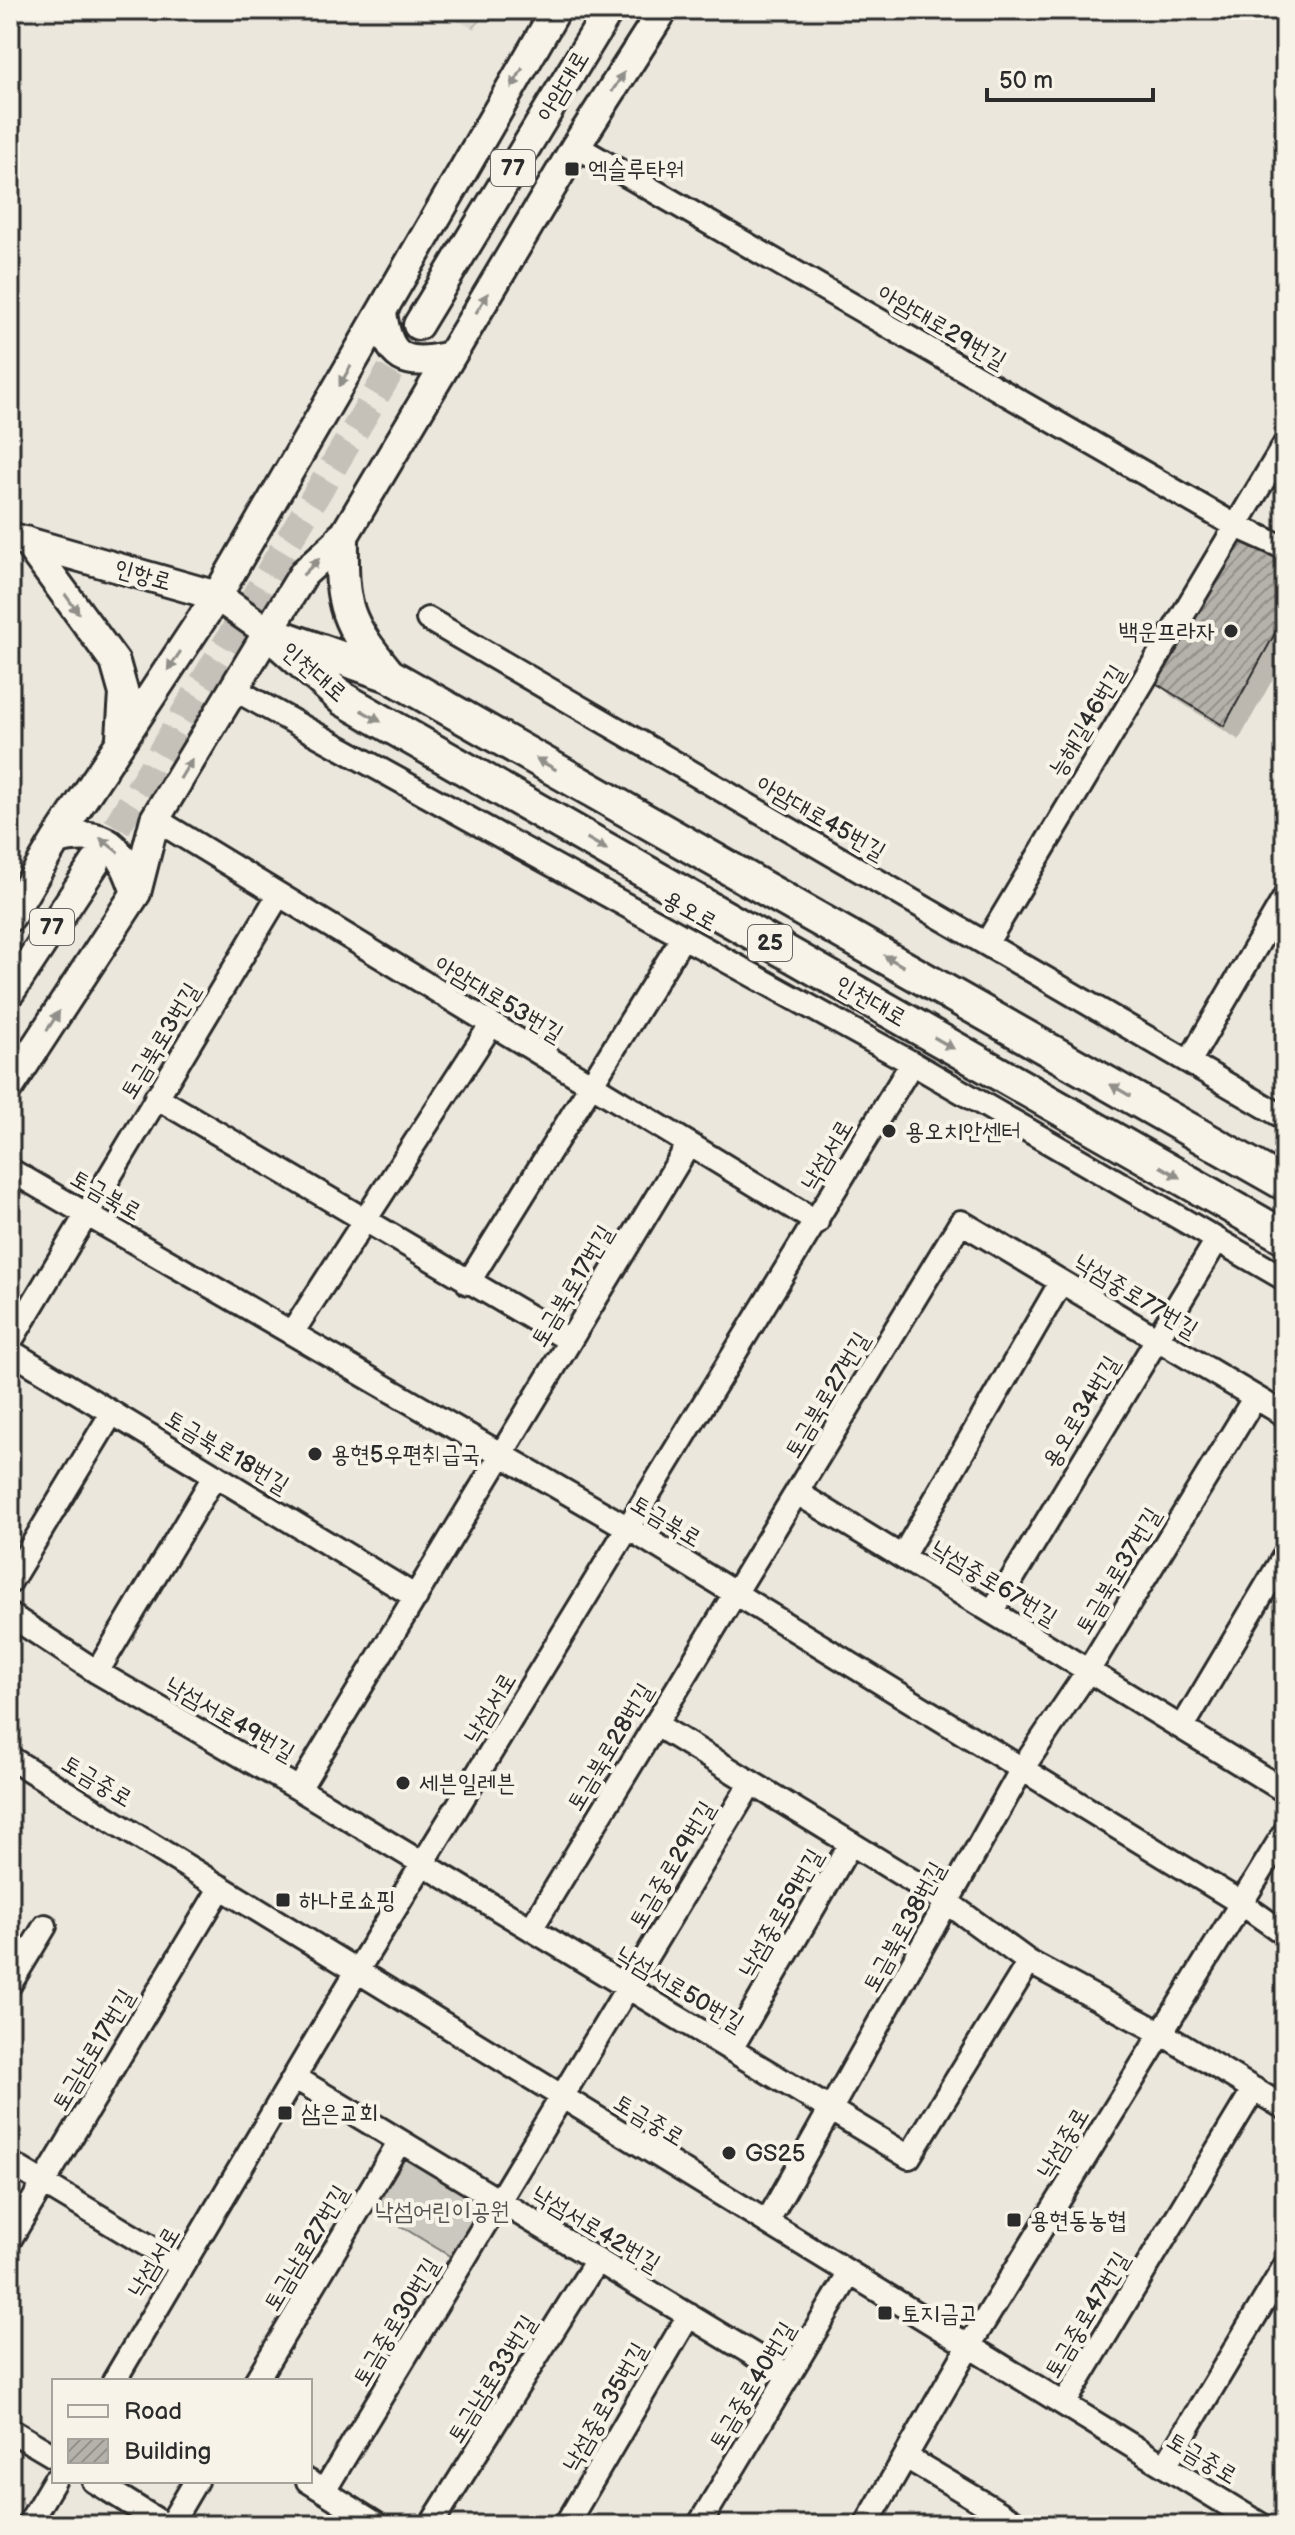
<svg xmlns="http://www.w3.org/2000/svg" width="1295" height="2535" font-family="'Balsamiq Sans','Poor Story',sans-serif">
  <defs>
    <pattern id="industrial-furrows" width="10" height="10" patternUnits="userSpaceOnUse" patternTransform="scale(2)"><rect width="10" height="10" fill="#dbd7ce"/><path d="M-1 1l2-2M0 10L10 0M9 11l2-2" fill="none" stroke="#bcb9b1"/></pattern>
    <pattern id="building-hatch" width="6" height="6" patternUnits="userSpaceOnUse" patternTransform="scale(2)"><rect width="6" height="6" fill="#b5b2ab"/><path d="M-1 1l2-2M0 6l6-6M5 7l2-2" fill="none" stroke="#93918b"/></pattern>
  </defs>
  <rect width="100%" height="100%" fill="#ebe7dd"/>
  <filter id="ink" filterUnits="userSpaceOnUse"><feTurbulence type="fractalNoise" baseFrequency=".0125" numOctaves="2"/><feDisplacementMap in="SourceGraphic" scale="16" xChannelSelector="R" yChannelSelector="G"/><feConvolveMatrix kernelMatrix="1 2 1 2 8 2 1 2 1" color-interpolation-filters="sRGB"/></filter>
  <g filter="url(#ink)">
    <!-- industrial -->
    <path fill="url(#industrial-furrows)" d="M435,10H487L475,29Z"/>
    <!-- green -->
    <path fill="#cbc8bf" stroke="#7b7a75" stroke-width="2" d="M401,2147L494,2202L458,2261L368,2206Z"/>
    <!-- shadow -->
    <path fill="#0003" d="M1285,561V657L1239,740L1171,696L1157,682Z"/>
    <!-- building -->
    <path fill="url(#building-hatch)" stroke="#2b2b2b" stroke-width="2" d="M1246,533L1285,558V634L1278,628L1224,726L1154,682Z"/>
    <g fill="none" stroke-linecap="round" stroke-linejoin="round">
      <!-- major-tunnel -->
      <path stroke="#c5c1b9" stroke-width="28" stroke-dasharray="28 14" stroke-linecap="butt" d="M95,863L418,325"/>
      <defs>
        <path id="minor" d="M576,146L1234,525L1285,548
          M428,619L1285,1118
          M234,689L912,1063L1285,1279
          M155,819L817,1222
          M986,944L1285,444
          M1189,1062L1285,897
          M156,1097L569,1340
          M10,1170L630,1529L1241,1903L1285,1934
          M468,1283L683,937
          M292,1333L491,1025
          M10,1342L278,896
          M10,1351L416,1597
          M799,1494L1285,1791
          M902,1557L1061,1282
          M10,1582L112,1413
          M992,1612L1217,1240
          M10,1615L97,1672L299,1789L909,2157L1029,1962
          M97,1672L215,1475
          M655,1724L947,1902L1029,1962L1161,2033L1285,2108
          M1182,1728L1285,1555
          M10,1758L1261,2525
          M299,1789L689,1144
          M531,1929L961,1222L1285,1415
          M10,1984L45,1926
          M731,2049L851,1843
          M294,2077L789,2376
          M10,2163L182,2266
          M767,2222L1022,1769L1088,1671L1255,1397
          M10,2239L221,1887
          M114,2381L357,1971L912,1063
          M256,2381L400,2141
          M1064,2404L1254,2089
          M10,2430L54,2456
          M906,2457L1020,2525
          M1165,2466L1285,2266
          M94,2481L165,2525
          M308,2481L378,2525
          M324,2491L751,1783
          M28,2525L54,2481
          M170,2525L196,2481
          M431,2525L597,2260
          M566,2525L689,2315
          M699,2525L850,2273
          M866,2525L969,2346L1285,1832"/>
        <path id="major" d="M382,312C388,360 405,367 450,356
          M418,325L609,10
          M10,537L217,596L268,632
          M26,541L115,662L124,694L121,737
          M56,840C107,828 121,846 136,893
          M10,917L56,840L217,596L556,10
          M10,992L95,863
          M10,1086L136,893L155,819L268,632L304,573L342,539L576,146L663,10"/>
        <path id="highway" d="M342,539C341,608 345,621 389,675
          M268,632L343,699L1285,1237
          M282,637L389,675L1285,1184"/>
      </defs>
      <!-- minor casing -->
      <use href="#minor" stroke="#2b2b2b" stroke-width="28"/>
      <!-- major casing -->
      <use href="#major" stroke="#2b2b2b" stroke-width="34"/>
      <!-- highway casing -->
      <use href="#highway" stroke="#2b2b2b" stroke-width="38"/>
      <!-- minor -->
      <use href="#minor" stroke="#f7f3e8" stroke-width="22"/>
      <!-- major -->
      <use href="#major" stroke="#f7f3e8" stroke-width="28"/>
      <!-- highway -->
      <use href="#highway" stroke="#f7f3e8" stroke-width="32"/>
    </g>
    <!-- one-way arrows -->
    <defs><path id="oneway-solid" d="M-6-.8H1V-3.2L6.5 0L1 3.2V.8H-6Z" transform="scale(2)"/></defs>
    <g fill="#918f8a">
      <use href="#oneway-solid" transform="translate(517 78) rotate(120)"/>
      <use href="#oneway-solid" transform="translate(618 82) rotate(-58)"/>
      <use href="#oneway-solid" transform="translate(482 303) rotate(-59)"/>
      <use href="#oneway-solid" transform="translate(345 376) rotate(120)"/>
      <use href="#oneway-solid" transform="translate(311 567) rotate(-45)"/>
      <use href="#oneway-solid" transform="translate(72 604) rotate(54)"/>
      <use href="#oneway-solid" transform="translate(174 661) rotate(124)"/>
      <use href="#oneway-solid" transform="translate(371 716) rotate(30)"/>
      <use href="#oneway-solid" transform="translate(546 764) rotate(-150)"/>
      <use href="#oneway-solid" transform="translate(186 769) rotate(-59)"/>
      <use href="#oneway-solid" transform="translate(597 844) rotate(30)"/>
      <use href="#oneway-solid" transform="translate(109 845) rotate(-142)"/>
      <use href="#oneway-solid" transform="translate(894 961) rotate(-150)"/>
      <use href="#oneway-solid" transform="translate(53 1021) rotate(-57)"/>
      <use href="#oneway-solid" transform="translate(944 1043) rotate(30)"/>
      <use href="#oneway-solid" transform="translate(1120 1090) rotate(-150)"/>
      <use href="#oneway-solid" transform="translate(1170 1172) rotate(30)"/>
    </g>
  </g>
  <!-- markers -->
  <g fill="#2b2b2b" stroke="#f7f3e8" stroke-width="3">
    <rect x="564" y="161" width="16" height="16" rx="4"/>
    <circle cx="1231" cy="631" r="8"/>
    <circle cx="889" cy="1131" r="8"/>
    <circle cx="315" cy="1454" r="8"/>
    <circle cx="403" cy="1783" r="8"/>
    <rect x="275" y="1892" width="16" height="16" rx="4"/>
    <rect x="277" y="2105" width="16" height="16" rx="4"/>
    <circle cx="729" cy="2153" r="8"/>
    <rect x="1006" y="2212" width="16" height="16" rx="4"/>
    <rect x="877" y="2305" width="16" height="16" rx="4"/>
  </g>
  <g text-anchor="middle" dominant-baseline="central" stroke-width="8" stroke-linejoin="round" paint-order="stroke">
    <!-- shield labels -->
    <g fill="#f7f3e8" stroke="#686764" stroke-width="2">
      <rect x="491" y="150" width="44" height="36" rx="6"/>
      <rect x="30" y="909" width="44" height="36" rx="6"/>
      <rect x="748" y="925" width="44" height="36" rx="6"/>
    </g>
    <g font-size="22" font-weight="bold" fill="#2b2b2b">
      <text x="513" y="168">77</text>
      <text x="52" y="927">77</text>
      <text x="770" y="943">25</text>
    </g>
    <!-- street labels -->
    <g font-size="24" fill="#2b2b2b" stroke="#f7f3e8">
      <text transform="translate(563 86) rotate(-59)">아암대로</text>
      <text transform="translate(942 327) rotate(30)">아암대로29번길</text>
      <text transform="translate(143 575) rotate(16)">인항로</text>
      <text transform="translate(314 672) rotate(41)">인천대로</text>
      <text transform="translate(1087 721) rotate(-59)">능해길46번길</text>
      <text transform="translate(821 818) rotate(30)">아암대로45번길</text>
      <text transform="translate(690 911) rotate(29)">용오로</text>
      <text transform="translate(499 999) rotate(31)">아암대로53번길</text>
      <text transform="translate(871 1001) rotate(30)">인천대로</text>
      <text transform="translate(160 1041) rotate(-59)">토금북로3번길</text>
      <text transform="translate(827 1155) rotate(-59)">낙섬서로</text>
      <text transform="translate(106 1195) rotate(30)">토금북로</text>
      <text transform="translate(572 1286) rotate(-59)">토금북로17번길</text>
      <text transform="translate(1136 1296) rotate(31)">낙섬중로77번길</text>
      <text transform="translate(827 1395) rotate(-59)">토금북로27번길</text>
      <text transform="translate(1081 1412) rotate(-59)">용오로34번길</text>
      <text transform="translate(227 1452) rotate(31)">토금북로18번길</text>
      <text transform="translate(666 1521) rotate(31)">토금북로</text>
      <text transform="translate(1118 1571) rotate(-59)">토금북로37번길</text>
      <text transform="translate(994 1583) rotate(31)">낙섬중로67번길</text>
      <text transform="translate(490 1708) rotate(-59)">낙섬서로</text>
      <text transform="translate(230 1719) rotate(30)">낙섬서로49번길</text>
      <text transform="translate(610 1747) rotate(-59)">토금북로28번길</text>
      <text transform="translate(97 1781) rotate(31)">토금중로</text>
      <text transform="translate(672 1865) rotate(-59)">토금중로29번길</text>
      <text transform="translate(781 1913) rotate(-60)">낙섬중로59번길</text>
      <text transform="translate(904 1927) rotate(-61)">토금북로38번길</text>
      <text transform="translate(680 1989) rotate(31)">낙섬서로50번길</text>
      <text transform="translate(93 2050) rotate(-59)">토금남로17번길</text>
      <text transform="translate(649 2120) rotate(31)">토금중로</text>
      <text transform="translate(1063 2143) rotate(-59)">낙섬중로</text>
      <text transform="translate(596 2229) rotate(31)">낙섬서로42번길</text>
      <text transform="translate(306 2248) rotate(-59)">토금남로27번길</text>
      <text transform="translate(154 2262) rotate(-59)">낙섬서로</text>
      <text transform="translate(1087 2315) rotate(-59)">토금중로47번길</text>
      <text transform="translate(396 2322) rotate(-59)">토금중로30번길</text>
      <text transform="translate(492 2379) rotate(-58)">토금남로33번길</text>
      <text transform="translate(752 2386) rotate(-59)">토금중로40번길</text>
      <text transform="translate(605 2407) rotate(-60)">낙섬중로35번길</text>
      <text transform="translate(1202 2458) rotate(31)">토금중로</text>
    </g>
    <!-- poi labels -->
    <g font-size="24" fill="#2b2b2b" stroke="#f7f3e8" text-anchor="start">
      <text x="588" y="169">엑슬루타워</text>
      <text x="1215" y="631" text-anchor="end">백운프라자</text>
      <text x="905" y="1131">용오치안센터</text>
      <text x="331" y="1454">용현5우편취급국</text>
      <text x="419" y="1783">세븐일레븐</text>
      <text x="299" y="1900">하나로쇼핑</text>
      <text x="301" y="2113">삼은교회</text>
      <text x="745" y="2153">GS25</text>
      <text x="1030" y="2220">용현동농협</text>
      <text x="901" y="2313">토지금고</text>
    </g>
    <!-- park labels -->
    <g font-size="24" fill="#535250" stroke="#f7f3e8">
      <text x="442" y="2211">낙섬어린이공원</text>
    </g>
  </g>
  <!-- margin -->
  <rect width="1295" height="2535" fill="none" stroke="#f7f3e8" stroke-width="40"/>
  <rect x="20" y="20" width="1255" height="2495" fill="none" stroke="#2b2b2b" stroke-width="3" filter="url(#ink)"/>
  <!-- legend -->
  <rect x="52" y="2379" width="260" height="104" fill="#f7f3e8" stroke="#a5a39c" stroke-width="2"/>
  <rect x="68" y="2405" width="40" height="12" fill="#f7f3e8" stroke="#a5a39c" stroke-width="2"/>
  <text x="124" y="2419" font-size="24" fill="#2b2b2b">Road</text>
  <rect x="68" y="2439" width="40" height="24" fill="url(#building-hatch)" stroke="#a5a39c" stroke-width="2"/>
  <text x="124" y="2459" font-size="24" fill="#2b2b2b">Building</text>
  <!-- scale -->
  <path d="M987 88v12h166v-12" fill="none" stroke="#2b2b2b" stroke-width="4"/>
  <text x="999" y="88" font-size="24" fill="#2b2b2b" stroke="#f7f3e8" stroke-width="6" paint-order="stroke">50 m</text>
</svg>
